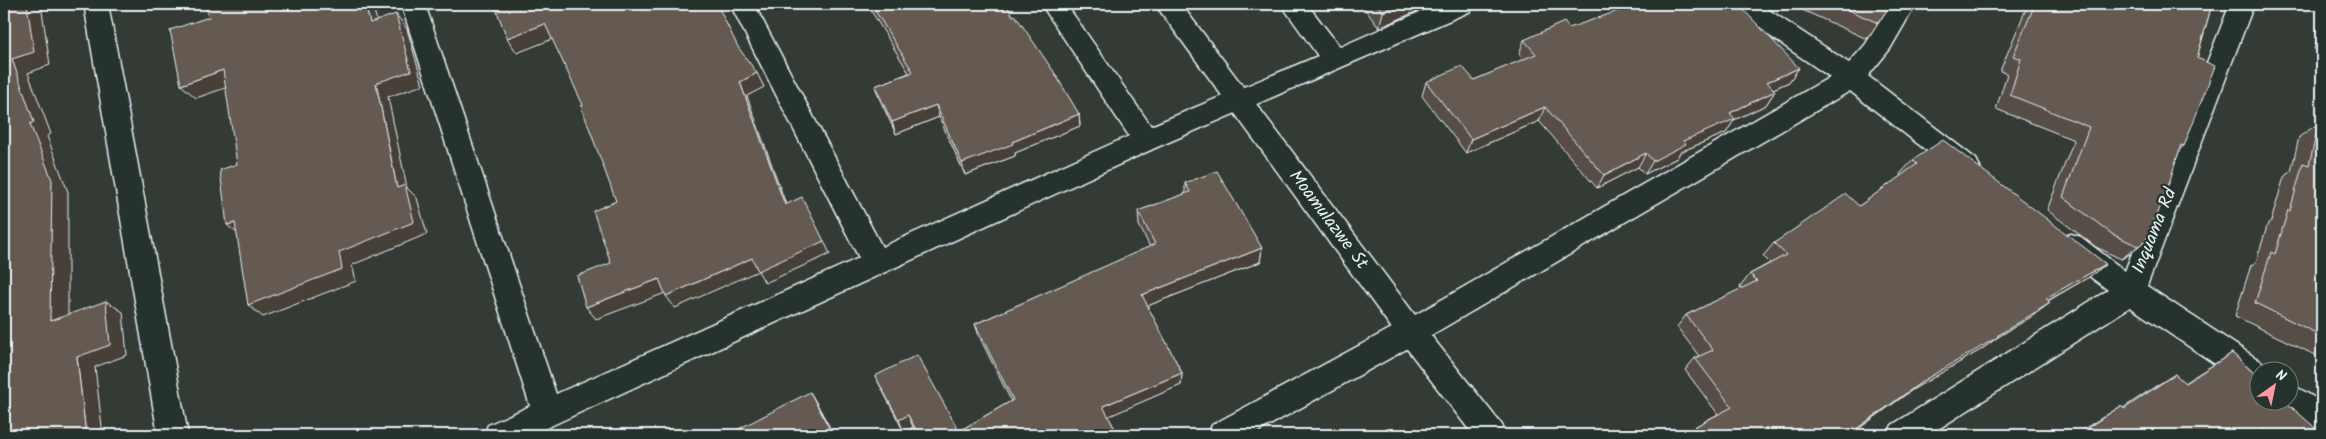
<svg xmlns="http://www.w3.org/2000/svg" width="2326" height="439" font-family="Kalam,sans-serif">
  <rect width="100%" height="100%" fill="#333b34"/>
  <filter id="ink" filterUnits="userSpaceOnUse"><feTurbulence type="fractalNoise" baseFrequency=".02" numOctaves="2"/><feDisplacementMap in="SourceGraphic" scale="10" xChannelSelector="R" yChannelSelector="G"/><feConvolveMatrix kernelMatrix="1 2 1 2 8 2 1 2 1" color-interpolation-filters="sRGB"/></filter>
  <g filter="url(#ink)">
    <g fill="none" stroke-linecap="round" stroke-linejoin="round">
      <defs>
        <path id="minor" d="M84,4H108L188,435H158Z
          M401,4H425L556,394L859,258L730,4H754L882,247L1129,136L1041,4H1066L1151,126L1318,56L1281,4H1307L1340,47L1438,4H1474L1471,11L1155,148L531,435H484L488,425L530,406Z
          M1730,4H1760L1849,63L1865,45L1891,4H1916L1890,49L1868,76L1976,159L1980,167L1976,175L1967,178L1958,175L1850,91L1421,341L1252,435H1208L1212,425L1401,323L1830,77L1733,11Z
          M2230,4H2254L2147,286L2268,366L2271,372H2258V389L2248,386L2130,307L1929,435H1888L1892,425L2108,290L2061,255L2057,246L2061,237L2071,234L2081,237L2125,271Z
          M2288,382L2322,402V433L2311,429L2277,406L2276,402H2288Z"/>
        <path id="tertiary" d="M1155,4H1181L1421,323L1502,425L1506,435H1473L1401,341Z"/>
      </defs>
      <!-- minor casing -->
      <use href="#minor" stroke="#e8f1f8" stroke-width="3"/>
      <!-- tertiary casing -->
      <use href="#tertiary" stroke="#e8f1f8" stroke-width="3"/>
      <!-- minor -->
      <use href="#minor" fill="#26332d" fill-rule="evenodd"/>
      <!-- tertiary -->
      <use href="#tertiary" fill="#26332d" fill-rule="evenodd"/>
    </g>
    <!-- wall -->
    <path fill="#574d46" stroke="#e8f1f8" d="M867,4H1006L1013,16L1079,114L1080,126L1015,153V156L965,175L939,117L896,134L879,98L875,86L909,73Z
      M1361,4H1425L1424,8L1379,28Z
      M1789,4H1891L1878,23L1867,39Z
      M2028,4H2212L2197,58L2184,146L2180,149L2146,241L2130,254L2121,259L2096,247L2047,210L2074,140L1996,109L2007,74L2000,71Z
      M2322,21V52L2314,49Z
      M1569,28L1799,68L1789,82L1773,89L1775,91L1766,105L1734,120L1726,133L1680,152L1677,158L1645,174L1638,167L1597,188L1539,121L1466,153L1422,96L1426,82L1474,80L1523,60L1519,54L1524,40Z
      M2319,123L2322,124V355L2319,357L2235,316L2251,265L2256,262L2268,223L2271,221L2284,177L2291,172L2299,137Z
      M1913,160L2106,264L2089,277L2048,301L2034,315L1998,337L1982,349L1912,390L1850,435H1687L1696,426L1718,414L1685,370L1695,358L1699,356L1677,327L1686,315L1741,289L1740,287L1750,274L1770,263L1763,256L1774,243L1859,206L1901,176L1900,174Z
      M1185,183L1262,248L1260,262L1147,306L1182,373L1181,385L1108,416L1118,435H918L913,427L904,432L875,376L959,431L1011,401L979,336L975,324L1150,247L1139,225L1138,211L1185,194Z
      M2232,353L2322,435H2074L2121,406L2123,408L2156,386L2175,374L2184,383Z"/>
    <!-- shaded-wall -->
    <path fill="#473f39" stroke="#e8f1f8" d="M27,4H41L50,65L28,73L51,134L47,136L68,192V332L50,321L30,124L12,59Z
      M365,4H372L382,37L370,23Z
      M1401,4H1425L1424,8L1379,28L1383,12Z
      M396,14L407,29L423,85L388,97L407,188L417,198L427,234L352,265L356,281L263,317L248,305L339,252L397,188L376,83Z
      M545,24L555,38L517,53L507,38Z
      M1799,68L1789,82L1757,96L1767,82Z
      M223,70L237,84L196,98L181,85Z
      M757,73L764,87L747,96L791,218L785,205L740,82Z
      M1775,91L1766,105L1734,120L1726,133L1680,152L1677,158L1645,174L1653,161L1683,141L1730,113Z
      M936,105L939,117L896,134L892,122Z
      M1545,107L1539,121L1466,153L1471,139Z
      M1079,114L1080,126L1015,153V156L965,175L962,163Z
      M1646,153L1638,167L1597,188L1604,175Z
      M235,223L243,238L227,225Z
      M824,241L830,254L765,283L758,271L675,308L666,296L752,258Z
      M2146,241L2130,254L2121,259L2138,246Z
      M1262,248L1260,262L1142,308V295Z
      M2106,264L2089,277L2029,311L2046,298Z
      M659,279L668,292L596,319L586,307Z
      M106,301L123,312L127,355L95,367L103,435H86L77,357Z
      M2050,303L2034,315L1998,337L1982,349L1912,390L1850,435H1848L1926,379Z
      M1182,373L1181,385L1105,418L1103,406Z
      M810,392L816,402L834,435H833Z
      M908,415L913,427L904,432L899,420Z"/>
    <!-- building -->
    <path fill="#655a51" stroke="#e8f1f8" d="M4,4H27L34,52L12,59L34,122L30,124L52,180L50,321L106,301L110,345L77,357L86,435H4Z
      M205,4H365L370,23L396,14L411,71L376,83L397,188L405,185L414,222L339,252L342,269L248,305L235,223L227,225L220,170L237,164L223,70L181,85L170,30L209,17Z
      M494,4H717L738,47L757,73L740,82L785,205L802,197L824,241L758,271L752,258L666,296L659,279L586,307L577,276L611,263L593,211L616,201L581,106L583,105L545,24L507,38Z
      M871,4H1006L1013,16L1015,15L1054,72L1079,114L1012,142L1013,144L962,163L936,105L892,122L875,86L913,72Z
      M1376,4H1401L1383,12Z
      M1638,4H1738L1799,68L1767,82L1775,91L1730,113L1735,119L1683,141L1686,144L1653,161L1646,153L1604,175L1545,107L1471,139L1426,82L1462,66L1474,80L1536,54L1524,40L1564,22L1569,28Z
      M1835,4H1891L1878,23Z
      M2035,4H2212L2197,58L2215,66L2184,146L2181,145L2170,180L2146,241L2138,246L2112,234L2063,197L2089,127L2010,95L2021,59L2013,56Z
      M2319,123L2322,124V336L2255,303L2271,252L2275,254L2288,210L2290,211L2303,163L2309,165Z
      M1943,140L2106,264L2046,298L2050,303L1997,336L1998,337L1926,379L1848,435H1703L1696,426L1732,407L1695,358L1713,350L1686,315L1757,281L1750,274L1786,255L1774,243L1846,194L1859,206L1917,164L1913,160Z
      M1217,171L1262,248L1142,295L1182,373L1103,406L1118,435H919L908,415L899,420L875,376L917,355L959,431L1013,400L975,324L1155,244L1138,211L1190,192L1185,183Z
      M2232,353L2258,377V402H2286L2322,434V435H2272L2265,429L2256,435H2094L2087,428L2121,406L2124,409L2175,374L2185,383Z
      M810,392L833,435H727Z
      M720,429L722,435H705Z"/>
  </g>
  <g text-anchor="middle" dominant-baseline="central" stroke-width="4.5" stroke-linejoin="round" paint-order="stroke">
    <!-- street labels -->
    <g font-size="18" fill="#e8f1f8" stroke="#26332d">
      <text transform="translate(1328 220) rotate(53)">Moamulazwe St</text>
      <text transform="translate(2155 231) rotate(-68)">Inquama Rd</text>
    </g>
  </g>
  <!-- margin -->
  <rect width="2326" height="439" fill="none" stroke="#26332d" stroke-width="20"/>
  <rect x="10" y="10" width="2306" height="419" fill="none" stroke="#e8f1f8" stroke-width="2" filter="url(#ink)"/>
  <!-- north arrow -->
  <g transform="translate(2274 386) rotate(33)"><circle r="24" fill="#26332d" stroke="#747f7e"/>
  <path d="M0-4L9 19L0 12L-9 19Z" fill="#ff9aa2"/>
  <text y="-8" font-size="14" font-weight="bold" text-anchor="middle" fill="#e8f1f8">N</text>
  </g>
</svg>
